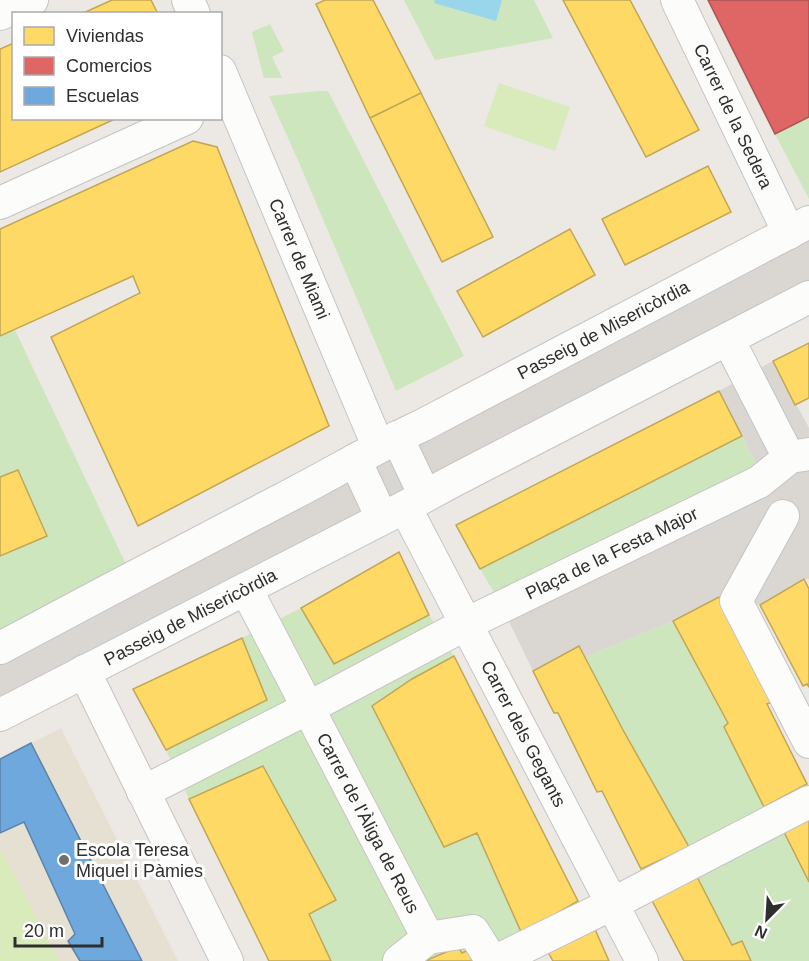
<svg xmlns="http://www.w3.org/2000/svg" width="809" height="961" font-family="Arial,sans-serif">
  <rect width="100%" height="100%" fill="#ece8e4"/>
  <!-- education -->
  <path fill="#e6e0d3" d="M61,728L178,961H0V759Z"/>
  <!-- green -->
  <path fill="#cee6be" d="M404,0H534L553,38L435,60Z
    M270,24L284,51L272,57L282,78H264L252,32Z
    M318,91H328L464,356L396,391L297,158L269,96Z
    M809,117V199L775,134Z
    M15,330L132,577L0,648V336Z
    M742,436L757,465L498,599L480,569Z
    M301,608L335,664L429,615L454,656L412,679L372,707L444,847L477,833L522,934L484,958L462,953L458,947L425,961H331L309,914L336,900L263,766L189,799L166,750L266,700L242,638Z
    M673,621L728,723L724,727L764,807L689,847L623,730L585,657Z
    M779,822L809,882V961H751L742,941L732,945L692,867Z"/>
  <!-- pitch -->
  <path fill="#d9eabb" d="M499,83L570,107L555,151L484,126Z
    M0,851H2L59,961H0Z"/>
  <!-- plaza -->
  <path fill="#dad6d2" d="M809,239V283L0,702V658Z
    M773,361L809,428V579H804L760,605L736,601L719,597L673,621L585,657L579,647L533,671L498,599L757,465L719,391Z"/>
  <!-- water -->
  <path fill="#99d6ec" d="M435,0H502L496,21L434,3Z"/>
  <!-- homes -->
  <path fill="#ffd966" stroke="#c0a655" stroke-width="1.5" d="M112,0H151L158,14H81Z
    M325,0H373L421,93L370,118L316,4Z
    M563,0H630L699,130L646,157Z
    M14,43V118H117L0,172V49Z
    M421,93L493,237L442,262L370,118Z
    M193,141L217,147L329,426L138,526L51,337L140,293L133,276L0,336V229Z
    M708,166L731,212L625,265L602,219Z
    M570,229L595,275L483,337L457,291Z
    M809,343V398L795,405L773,361Z
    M719,391L742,436L480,569L456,525Z
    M18,470L47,536L0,556V477Z
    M399,552L429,615L334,664L301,608Z
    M804,579L809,589V687L807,684L803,686L760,605Z
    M719,597L754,662L772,702L767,704L807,784L764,807L724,727L728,723L673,621Z
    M242,638L267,700L166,750L133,689Z
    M579,646L623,730L689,847L641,869L602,791L597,792L558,713H554L533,671Z
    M454,656L578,901L522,934L477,833L444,847L372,706L412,679Z
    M263,766L336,900L309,914L331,961H269L189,799Z
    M809,805V882L779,822Z
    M692,867L732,945L742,941L751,961H684L647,891Z
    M590,918L609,961H553L543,943Z
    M477,946L487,961H425L458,947L462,953Z"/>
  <!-- shops -->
  <path fill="#e06666" stroke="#ab5555" stroke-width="1.5" d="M708,0H809V117L775,134Z"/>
  <!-- schools -->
  <path fill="#6fa8dc" stroke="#5c83a8" stroke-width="1.5" d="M31,743L142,961H80L68,941L75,934L24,822L0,833V759Z"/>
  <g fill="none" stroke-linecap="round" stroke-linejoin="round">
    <defs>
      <g id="minor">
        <path d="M188,0L194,14"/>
        <path id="s1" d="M677,0L789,233"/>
        <path d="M0,14L32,0"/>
        <path id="s2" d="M220,71L378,446"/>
        <path d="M0,203L187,118"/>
        <path d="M728,339L785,450L790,457"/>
        <path d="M397,437L425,496"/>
        <path d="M355,460L382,518"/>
        <path id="s3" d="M405,507L642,961"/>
        <path d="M783,516L736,601L809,742"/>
        <path id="s4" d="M246,589L428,938"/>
        <path id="s5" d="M0,648C99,595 198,543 298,491C340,469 380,445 423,425L809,222"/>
        <path d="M84,671L227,961"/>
        <path id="s6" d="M0,715L405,507L453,481L809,297"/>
        <path id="s7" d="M143,792L308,708L466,624L759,482L790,457L809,454"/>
        <path d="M399,961L428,938L473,931L492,961"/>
        <path d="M496,961L612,904L809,802"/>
      </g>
    </defs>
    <!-- minor casing -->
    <use href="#minor" stroke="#c5c4c5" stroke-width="34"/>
    <!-- minor -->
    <use href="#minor" stroke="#fcfcfb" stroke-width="32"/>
  </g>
  <!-- markers -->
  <circle fill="#706f6e" stroke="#fff" stroke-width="2" cx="64" cy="860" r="6"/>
  <g text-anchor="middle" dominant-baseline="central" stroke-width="6" stroke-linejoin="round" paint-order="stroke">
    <!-- street labels -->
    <g font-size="18" fill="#2e2e2e" stroke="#fff">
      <text stroke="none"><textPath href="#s1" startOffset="129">Carrer de la Sedera</textPath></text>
      <text stroke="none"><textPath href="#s2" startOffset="204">Carrer de Miami</textPath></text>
      <text stroke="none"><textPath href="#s5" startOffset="682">Passeig de Misericòrdia</textPath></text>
      <text stroke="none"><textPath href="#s7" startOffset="526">Plaça de la Festa Major</textPath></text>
      <text stroke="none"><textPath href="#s6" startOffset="214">Passeig de Misericòrdia</textPath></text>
      <text stroke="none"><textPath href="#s3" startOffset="256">Carrer dels Gegants</textPath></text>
      <text stroke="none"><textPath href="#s4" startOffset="264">Carrer de l'Àliga de Reus</textPath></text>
    </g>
    <!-- poi labels -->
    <g font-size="18" fill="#2e2e2e" stroke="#fff" text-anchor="start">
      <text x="76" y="850">Escola Teresa<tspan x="76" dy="21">Miquel i Pàmies</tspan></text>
    </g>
  </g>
  <!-- legend -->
  <rect x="12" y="12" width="210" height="108" fill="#ffffff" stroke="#ababab" stroke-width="1.5"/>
  <rect x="24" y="27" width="30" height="18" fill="#ffd966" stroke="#ababab" stroke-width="1.5"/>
  <text x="66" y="42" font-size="18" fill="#2e2e2e">Viviendas</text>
  <rect x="24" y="57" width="30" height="18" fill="#e06666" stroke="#ababab" stroke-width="1.5"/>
  <text x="66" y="72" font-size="18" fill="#2e2e2e">Comercios</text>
  <rect x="24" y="87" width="30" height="18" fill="#6fa8dc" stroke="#ababab" stroke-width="1.5"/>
  <text x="66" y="102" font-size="18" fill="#2e2e2e">Escuelas</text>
  <!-- north arrow -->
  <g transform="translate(767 919) rotate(204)" stroke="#ffffff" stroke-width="4.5" paint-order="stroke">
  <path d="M0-4.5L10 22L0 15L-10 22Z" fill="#2e2e2e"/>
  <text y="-9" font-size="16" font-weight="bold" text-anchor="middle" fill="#2e2e2e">N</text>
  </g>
  <!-- scale -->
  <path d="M15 937v9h87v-9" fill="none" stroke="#2e2e2e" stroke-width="3"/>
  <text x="24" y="937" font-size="18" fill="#2e2e2e" stroke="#ffffff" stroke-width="4.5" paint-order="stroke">20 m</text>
</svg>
